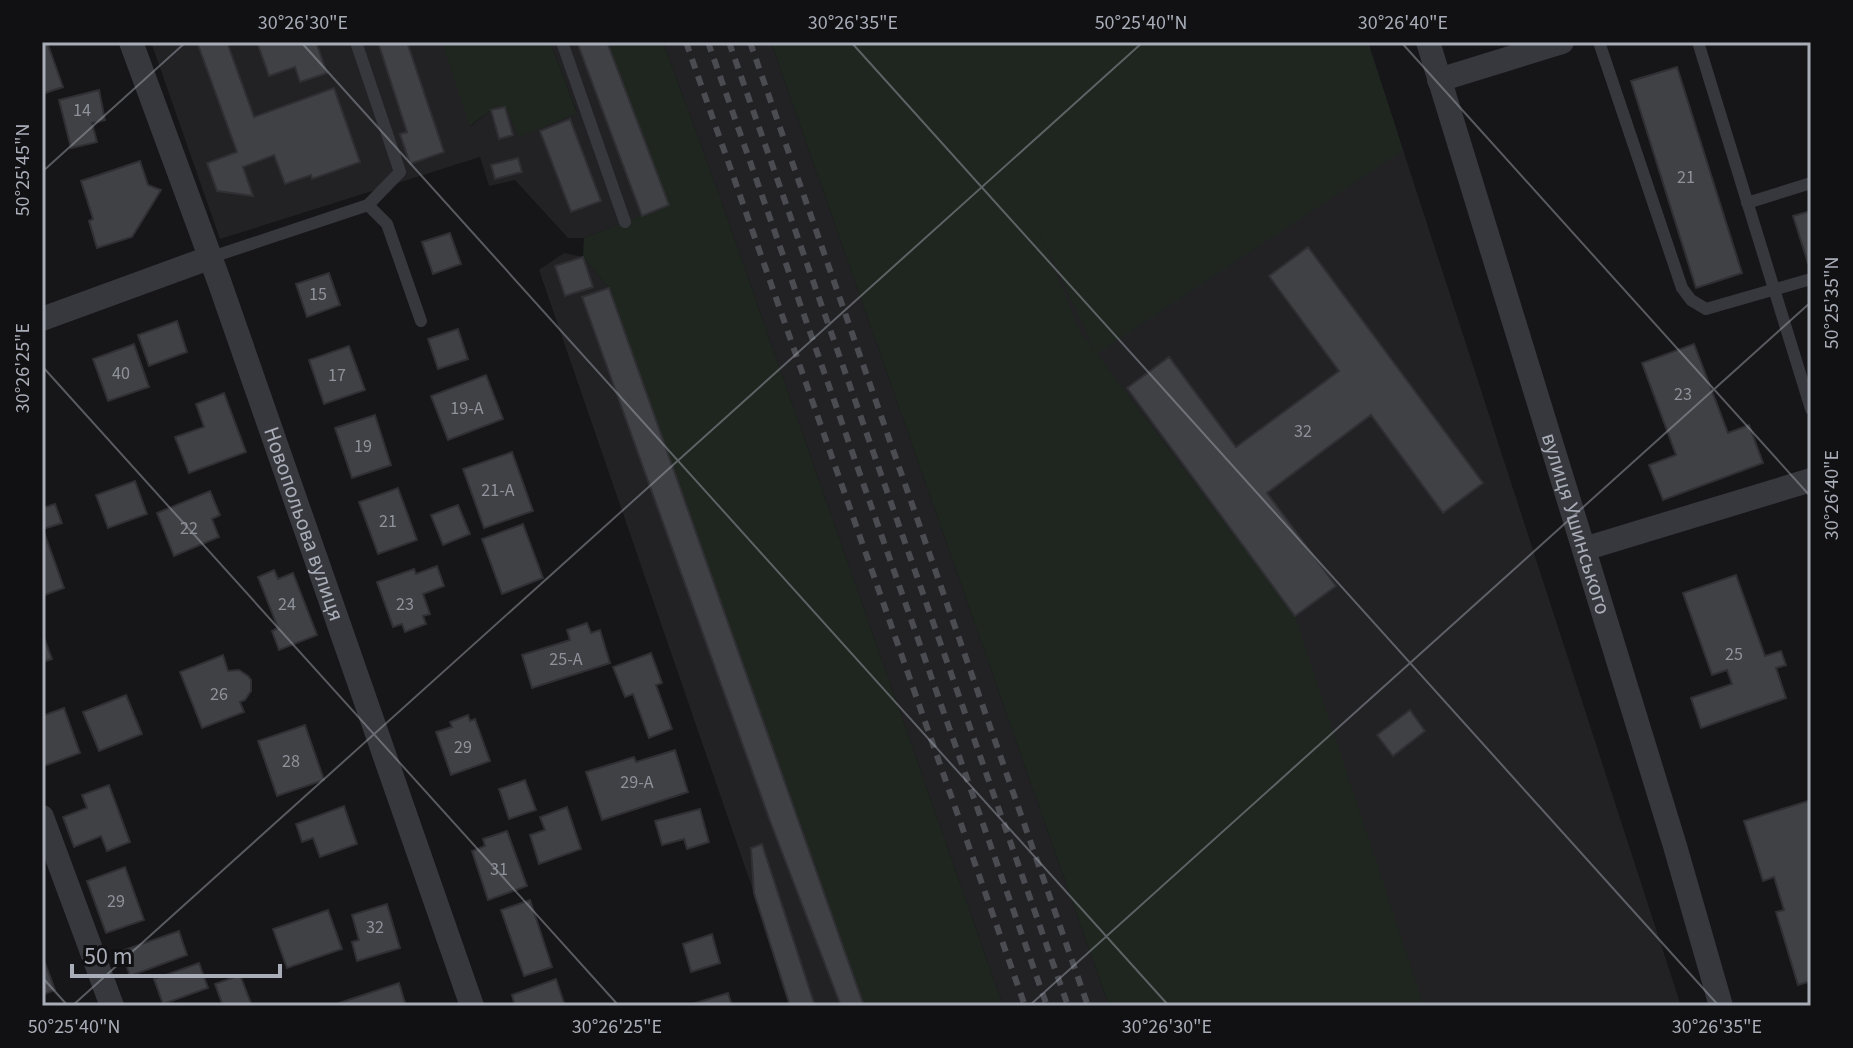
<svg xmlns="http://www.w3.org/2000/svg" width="1853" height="1048" font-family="'Source Sans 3',sans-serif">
  <rect width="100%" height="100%" fill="#161618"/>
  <!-- built -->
  <path fill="#222225" d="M151,42H442L471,126L491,110L505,107L577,112L550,42H607L669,205L584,238H568L515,180L489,186L480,157L220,239Z
    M663,42H771L1109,1006H1003L716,186Z
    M947,42H1368L1681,1006H1311Z
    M564,253L583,257L609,288L864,1006H790L754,893L539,270Z"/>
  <!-- green -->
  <path fill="#1e261f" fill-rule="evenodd" d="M442,42H550L577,113L519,137L505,107L491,110L470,126Z
    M607,42H663L716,186L1003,1006H864L609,288L583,257L584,238L668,205Z
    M771,42H1368L1403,150L1097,354L1295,616L1424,1006H1109ZM1040,233L1094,348V349L1081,334Z"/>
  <!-- building -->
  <path fill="#404145" stroke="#303034" stroke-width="2" d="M42,42H47L63,87L42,94Z
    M197,42H227L254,117L334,88L360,162L312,179L311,175L285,184L274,155L243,167L253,196L217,191L207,163L237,152Z
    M257,42H316L327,73L300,82L295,67L269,76Z
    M378,42H407L444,152L410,164L400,134L407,132Z
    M577,42H607L669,205L642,216Z
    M1677,67L1742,273L1696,288L1631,81Z
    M99,90L105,120L92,123L97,142L71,148L59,100Z
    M505,107L513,135L499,139L491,110Z
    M570,119L601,201L571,212L540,131Z
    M518,158L522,172L495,179L491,165Z
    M140,161L148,185L161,190L132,237L97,248L89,221L93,219L81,181Z
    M1811,211V262L1808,263L1793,216Z
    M450,233L461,264L433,274L422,242Z
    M1308,247L1483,483L1443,513L1371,415L1267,493L1336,586L1295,616L1127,388L1169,357L1236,447L1339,371L1269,276Z
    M583,257L593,287L565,296L555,266Z
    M329,273L340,305L307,317L296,284Z
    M609,288L795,811L864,1006H841L770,821L582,297Z
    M177,321L187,352L149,366L138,335Z
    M458,329L468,359L438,369L428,339Z
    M134,344L149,387L108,401L93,359Z
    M1694,344L1728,433L1749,425L1763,463L1663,500L1649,465L1676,455L1642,363Z
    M349,346L365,390L324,404L309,360Z
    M486,375L503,419L448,440L431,396Z
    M224,393L246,452L189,473L175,437L204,427L196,404Z
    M375,415L391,465L352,478L335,428Z
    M512,452L533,511L484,528L463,469Z
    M135,481L147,514L108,528L96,495Z
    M398,488L417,540L378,554L359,502Z
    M210,491L220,515L212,519L219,537L174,556L157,513Z
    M55,504L62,523L43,529L64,588L42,596V508Z
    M458,505L470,534L443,545L431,515Z
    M523,524L543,578L502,594L482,539Z
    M437,566L444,586L423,594L430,614L423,616L426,624L405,632L402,624L393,627L377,582L414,569L416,574Z
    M274,570L278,579L293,573L317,635L279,650L272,631L278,628L258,577Z
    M1736,575L1765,656L1781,651L1786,665L1776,668L1786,698L1701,728L1691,698L1732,684L1727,670L1712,675L1683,593Z
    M587,623L591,633L600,630L610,663L532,688L522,655L570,640L567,630Z
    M42,632L52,659L42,662Z
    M651,653L662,683L656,685L672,729L649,738L633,694L625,697L613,667Z
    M223,655L228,671L239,670L248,676L251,680V691L245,700L240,702L244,712L202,728L180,672Z
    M126,695L142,734L99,751L83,712Z
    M64,708L80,753L44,766L42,759V716Z
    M1410,710L1425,731L1393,756L1377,735Z
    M468,715L470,721L475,719L490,761L451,775L436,732L452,727L450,722Z
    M305,725L324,780L277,796L258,741Z
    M675,750L688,792L602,820L586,772L634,757L636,762Z
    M525,780L536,810L509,819L499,789Z
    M109,785L130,842L107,851L101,836L74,847L63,817L87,808L82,795Z
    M1811,800V981L1798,985L1776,912L1784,910L1774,877L1763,881L1744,821Z
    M344,806L357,844L320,857L313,838L302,842L296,824Z
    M567,807L581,849L539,864L530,835L545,830L540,817Z
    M700,809L709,842L687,849L684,839L662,845L655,821Z
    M507,831L527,886L488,900L472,851L485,846L483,839Z
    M762,844L815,1006H790L754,893L751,848Z
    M125,867L144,920L106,933L87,881Z
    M530,900L552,967L524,976L501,910Z
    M387,904L400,948L357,961L352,942L359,940L352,915Z
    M328,910L342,949L287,968L273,929Z
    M179,931L187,955L130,976L121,951Z
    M712,934L720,963L691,972L683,944Z
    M42,955L55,990L42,995Z
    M199,963L208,988L163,1004L154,979Z
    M240,975L252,1006H223L215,984Z
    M556,979L565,1006H515L512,995Z
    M399,983L406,1006H330Z
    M728,993L732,1006H686Z"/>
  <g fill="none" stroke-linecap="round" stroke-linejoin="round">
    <!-- lane -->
    <path stroke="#37383d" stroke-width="12" d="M562,42L625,222
      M1599,42L1682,288L1691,300L1706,309L1811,279
      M1698,42L1811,409
      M1747,203L1811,183
      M368,205L387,224L421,321
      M209,258L368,205L400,172L356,42"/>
    <!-- street -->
    <g stroke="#37383d" stroke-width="24">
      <path id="s1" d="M131,42L219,281L472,1006"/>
      <path id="s2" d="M1428,42L1675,846L1721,1006"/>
      <path d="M1439,80L1562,42"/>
      <path d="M42,319L209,258"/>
      <path d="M1584,549L1811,480"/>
      <path d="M42,817L112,1006"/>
    </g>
    <!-- rail -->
    <path stroke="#4a4c52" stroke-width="6" stroke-dasharray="10 8" stroke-linecap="butt" d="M686,42L1025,1006
      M708,42L1047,1006
      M729,42L1068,1006
      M750,42L1088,1006"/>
  </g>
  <!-- ticks -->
  <path fill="none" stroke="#a8adb8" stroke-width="2" stroke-opacity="0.45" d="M301,42L1169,1006M851,42L1719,1006M1401,42L1811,497M42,172L186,42M42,366L619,1006M42,977L68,1006M72,1006L1143,42M1029,1006L1811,302"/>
  <g text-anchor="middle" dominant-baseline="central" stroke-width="6" stroke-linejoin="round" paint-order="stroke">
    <!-- number labels -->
    <g font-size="18" fill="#8e929b">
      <text x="82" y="110">14</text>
      <text x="1686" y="177">21</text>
      <text x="318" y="294">15</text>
      <text x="121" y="373">40</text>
      <text x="337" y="375">17</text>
      <text x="1683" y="394">23</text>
      <text x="467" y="408">19-А</text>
      <text x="1303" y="431">32</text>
      <text x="363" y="446">19</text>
      <text x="498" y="490">21-А</text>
      <text x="388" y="521">21</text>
      <text x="189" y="528">22</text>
      <text x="287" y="604">24</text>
      <text x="405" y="604">23</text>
      <text x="1734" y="654">25</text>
      <text x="566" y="659">25-А</text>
      <text x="219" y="694">26</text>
      <text x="463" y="747">29</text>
      <text x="291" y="761">28</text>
      <text x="637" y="782">29-А</text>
      <text x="499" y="869">31</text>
      <text x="116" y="901">29</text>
      <text x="375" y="927">32</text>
    </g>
    <!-- street labels -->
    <g font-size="22" fill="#a8adb8" stroke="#111113">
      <text stroke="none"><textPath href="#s1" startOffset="512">Новопольова вулиця</textPath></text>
      <text stroke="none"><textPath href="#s2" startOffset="504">вулиця Ушинського</textPath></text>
    </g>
  </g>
  <!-- border -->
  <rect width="1853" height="1048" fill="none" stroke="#111113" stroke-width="88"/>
  <!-- scale -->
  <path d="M72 964v12h208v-12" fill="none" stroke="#a8adb8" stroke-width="4"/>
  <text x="84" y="964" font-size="24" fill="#a8adb8" stroke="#111113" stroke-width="6" paint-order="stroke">50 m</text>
  <rect x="44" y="44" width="1765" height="960" fill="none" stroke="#a8adb8" stroke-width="3"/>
  <g font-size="20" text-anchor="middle" fill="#a8adb8">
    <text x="303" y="29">30°26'30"E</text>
    <text x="853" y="29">30°26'35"E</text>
    <text x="1141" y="29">50°25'40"N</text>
    <text x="1403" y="29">30°26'40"E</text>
    <text transform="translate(22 170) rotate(-90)" y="7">50°25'45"N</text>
    <text transform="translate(1831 303) rotate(-90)" y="7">50°25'35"N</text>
    <text transform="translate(22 368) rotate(-90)" y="7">30°26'25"E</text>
    <text transform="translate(1831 495) rotate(-90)" y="7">30°26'40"E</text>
    <text x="74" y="1033">50°25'40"N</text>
    <text x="617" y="1033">30°26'25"E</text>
    <text x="1167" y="1033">30°26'30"E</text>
    <text x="1717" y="1033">30°26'35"E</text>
  </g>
</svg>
